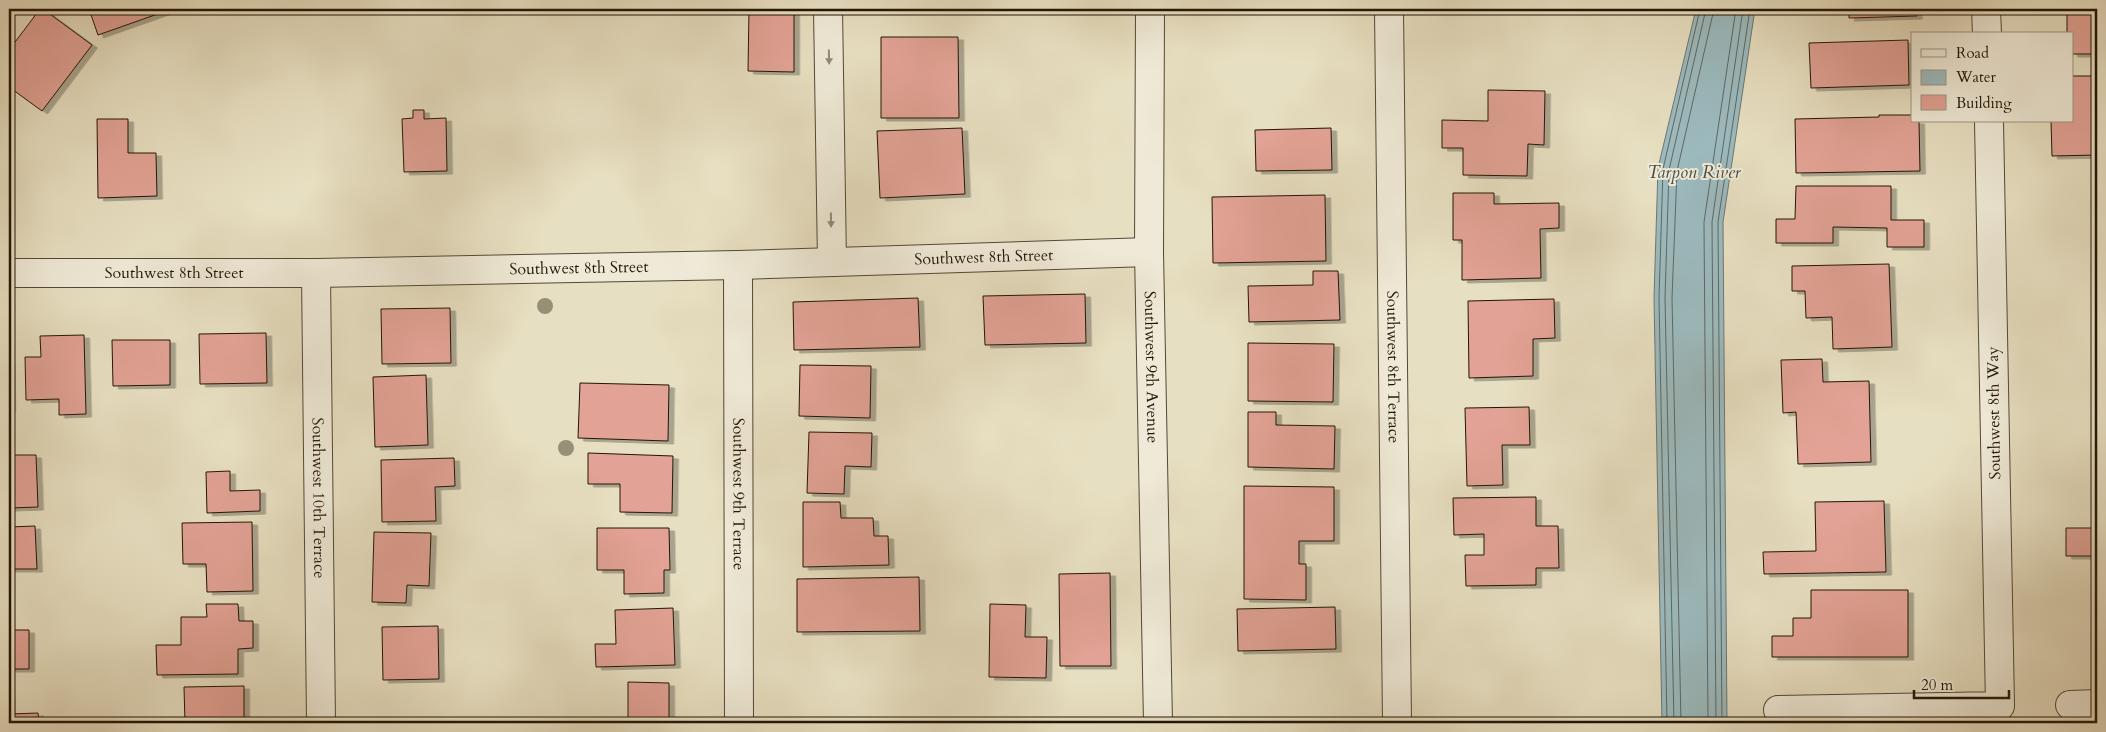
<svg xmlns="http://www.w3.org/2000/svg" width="2106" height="732" font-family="Cardo,serif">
  <defs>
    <filter id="shadow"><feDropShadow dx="5.5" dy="3" stdDeviation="0" flood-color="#0004"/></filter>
  </defs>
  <rect width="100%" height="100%" fill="#e7dfc1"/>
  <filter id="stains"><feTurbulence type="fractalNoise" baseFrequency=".004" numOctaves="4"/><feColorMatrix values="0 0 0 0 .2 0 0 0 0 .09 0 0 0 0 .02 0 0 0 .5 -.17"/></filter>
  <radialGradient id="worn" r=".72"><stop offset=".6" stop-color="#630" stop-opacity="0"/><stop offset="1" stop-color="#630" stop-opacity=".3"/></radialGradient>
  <!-- water -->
  <path fill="#9cbabe" stroke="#6b7875" d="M1696,9H1755L1723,222L1727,723H1662L1654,298L1658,168Z"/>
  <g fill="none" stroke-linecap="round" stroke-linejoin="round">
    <!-- shore -->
    <path stroke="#5f6862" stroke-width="1" d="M1667,723L1659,298L1663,169L1700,9
      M1674,723L1665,298L1669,170L1706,9
      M1681,723L1672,298L1677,171L1714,9
      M1708,723L1704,222L1736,9
      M1716,723L1712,222L1743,9
      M1722,723L1718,222L1750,9"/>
  </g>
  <!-- building -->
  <path fill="#e2a295" stroke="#221507" filter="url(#shadow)" d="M40,9H43L92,45L42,111L9,87V50Z
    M89,9H168L169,10L98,35Z
    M749,9H794V72L748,71Z
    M1849,9H1916L1917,16L1849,18Z
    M2067,9H2097V54H2072V34H2067Z
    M881,37H958L959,118H881Z
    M1908,40L1909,85L1811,88L1809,43Z
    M2072,76H2097V155L2052,156L2051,121H2072Z
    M1488,90L1545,91L1544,145L1528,144L1527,176L1463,175V148H1442V120L1488,121Z
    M413,110H424V119L446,118L447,171L404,172L402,119L413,118Z
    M1879,115H1912V121H1919L1920,171L1796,173L1795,119L1879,117Z
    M97,119H128V153H156L157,196L98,198Z
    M962,128L965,194L880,198L877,131Z
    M1331,128L1332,170L1256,171L1255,130Z
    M1796,186H1891V220H1924V247H1887V228L1833,227V243H1776V219H1795Z
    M1453,193H1494V204L1559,203V228L1540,229L1541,278L1462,280V240H1453Z
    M1325,195L1326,261L1213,263L1212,197Z
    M1889,264L1892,347L1833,349L1832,317L1806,318L1805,291H1792V266Z
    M1313,271H1338L1340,320L1249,322L1248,286L1313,285Z
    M1085,294L1086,343L985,345L983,296Z
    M918,298L920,347L794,350L793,302Z
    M1554,299L1555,338L1533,339V376L1469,378L1468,301Z
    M450,308L451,363L382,364L381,309Z
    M266,333L267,383L200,384L199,334Z
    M84,335L86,414L59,415V399L26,400L25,357H41L40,336Z
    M112,340H170V385L113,386Z
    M1248,343L1334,344L1333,402L1248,401Z
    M1822,359L1823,382L1869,381L1871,462L1798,464L1796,412L1783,413L1781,360Z
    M9,360L10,408H9Z
    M800,365L871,366L870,418L799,416Z
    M426,375L428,445L375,447L373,377Z
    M580,383L669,385L668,441L578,438Z
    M1529,407L1530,445H1502L1503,485L1467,486L1465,408Z
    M1248,412H1276V425L1335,426L1334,469L1248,467Z
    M2093,427H2097V493H2095Z
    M809,432L872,433L871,467L845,466L844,494L807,493Z
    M588,453L673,456L672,513L620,512V484H588Z
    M9,455H36L38,507L9,508Z
    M454,458L455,486L435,487L436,521L382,522L381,460Z
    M230,471V491L260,490V511L207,513L206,472Z
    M1244,486L1334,487V541H1299V564H1306V600L1244,599Z
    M1536,497V526H1558L1559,568H1536V585L1466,586L1465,555H1484V534L1454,535L1453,498Z
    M1884,501L1886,572L1764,574L1763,552L1816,551L1815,502Z
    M803,502H840L841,518H873L874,536H888L889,565L803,567Z
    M252,522L253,591L207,592L206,564H183L182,523Z
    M35,526L37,569H9V527Z
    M597,528H669L670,570H664V593L624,594V570H597Z
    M2066,528H2097V556H2066Z
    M374,532L431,533L429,586L407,585L406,603L372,602Z
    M1110,573L1111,666H1060L1059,574Z
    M919,577L920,631L797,632V579Z
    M1811,590H1908V657H1772V636H1793V618H1811Z
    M206,604H238L239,621H253V648L238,649V674L157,675L156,645H181V617H207Z
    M990,604L1026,605L1025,637H1047L1046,678L989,677Z
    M1335,607L1336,649L1238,651L1237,609Z
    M673,608L675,665L596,667L595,644H616L615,610Z
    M438,626L439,679L383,680L382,627Z
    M9,630H29V669H9Z
    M628,682L669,683V723H628Z
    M244,686V723H185L184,687Z
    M9,695L10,714L38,713L39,723H9Z"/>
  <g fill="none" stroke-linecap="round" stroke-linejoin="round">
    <defs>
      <g id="street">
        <path d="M828,9L832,262"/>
        <path id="s1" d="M1150,9L1149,252L1158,723"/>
        <path id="s2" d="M1389,9L1397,723"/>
        <path d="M1986,9L1987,34"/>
        <path id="s3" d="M738,265L739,723"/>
        <path id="s4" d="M9,273H316L738,265L1149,252"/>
        <path id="s5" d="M316,273L321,723"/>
        <path d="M2070,705L2097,704"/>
        <path d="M1778,710L2000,706L1989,121"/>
      </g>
    </defs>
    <!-- street casing -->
    <use href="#street" stroke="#534836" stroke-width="30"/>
    <!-- street -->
    <use href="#street" stroke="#efead7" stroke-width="28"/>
  </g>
  <!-- trees -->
  <g fill="#969176">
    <circle cx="545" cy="306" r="8"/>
    <circle cx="566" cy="448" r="8"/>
  </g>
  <!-- one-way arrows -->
  <defs><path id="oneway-solid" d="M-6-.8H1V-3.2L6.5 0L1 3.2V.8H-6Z" transform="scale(1.25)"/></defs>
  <g fill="#938a79">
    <use href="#oneway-solid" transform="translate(829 57) rotate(89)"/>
    <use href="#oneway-solid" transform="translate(831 220) rotate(89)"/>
  </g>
  <g text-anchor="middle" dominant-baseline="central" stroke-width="4" stroke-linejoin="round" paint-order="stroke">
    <!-- street labels -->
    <g font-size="16" fill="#221507" stroke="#efead7">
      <text stroke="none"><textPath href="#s4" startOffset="975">Southwest 8th Street</textPath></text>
      <text stroke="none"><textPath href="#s4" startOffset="570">Southwest 8th Street</textPath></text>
      <text stroke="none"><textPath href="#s4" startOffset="165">Southwest 8th Street</textPath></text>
      <text stroke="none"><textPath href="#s1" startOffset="358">Southwest 9th Avenue</textPath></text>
      <text stroke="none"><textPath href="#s2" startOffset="358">Southwest 8th Terrace</textPath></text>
      <text transform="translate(1994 413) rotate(-91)">Southwest 8th Way</text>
      <text stroke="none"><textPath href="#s3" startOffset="229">Southwest 9th Terrace</textPath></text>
      <text stroke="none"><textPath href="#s5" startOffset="225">Southwest 10th Terrace</textPath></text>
    </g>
    <!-- water labels -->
    <g font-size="18" font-style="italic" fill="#4d4f47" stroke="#efead7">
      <text x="1694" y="172">Tarpon River</text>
    </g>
  </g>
  <!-- margin -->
  <rect width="2106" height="732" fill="none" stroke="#e7dfc1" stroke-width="30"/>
  <rect x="10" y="10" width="2086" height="712" fill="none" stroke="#221507" stroke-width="2.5"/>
  <rect x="15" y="15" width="2076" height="702" fill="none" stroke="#221507"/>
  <!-- legend -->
  <rect x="1911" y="32" width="162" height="90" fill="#efead7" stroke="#9d9584"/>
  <rect x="1921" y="49" width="25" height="8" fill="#efead7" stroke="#9d9584"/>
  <text x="1956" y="58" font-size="15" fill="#221507">Road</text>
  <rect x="1921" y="70" width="25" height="15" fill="#9cbabe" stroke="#9d9584"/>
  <text x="1956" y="82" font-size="15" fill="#221507">Water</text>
  <rect x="1921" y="95" width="25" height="15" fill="#e2a295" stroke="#9d9584"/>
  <text x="1956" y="108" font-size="15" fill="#221507">Building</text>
  <!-- scale -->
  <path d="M1914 690v8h95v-8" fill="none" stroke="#221507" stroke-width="2.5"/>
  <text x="1921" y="690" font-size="15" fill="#221507" stroke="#efead7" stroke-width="4" paint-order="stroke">20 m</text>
  <rect width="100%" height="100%" filter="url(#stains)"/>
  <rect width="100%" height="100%" fill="url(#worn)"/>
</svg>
